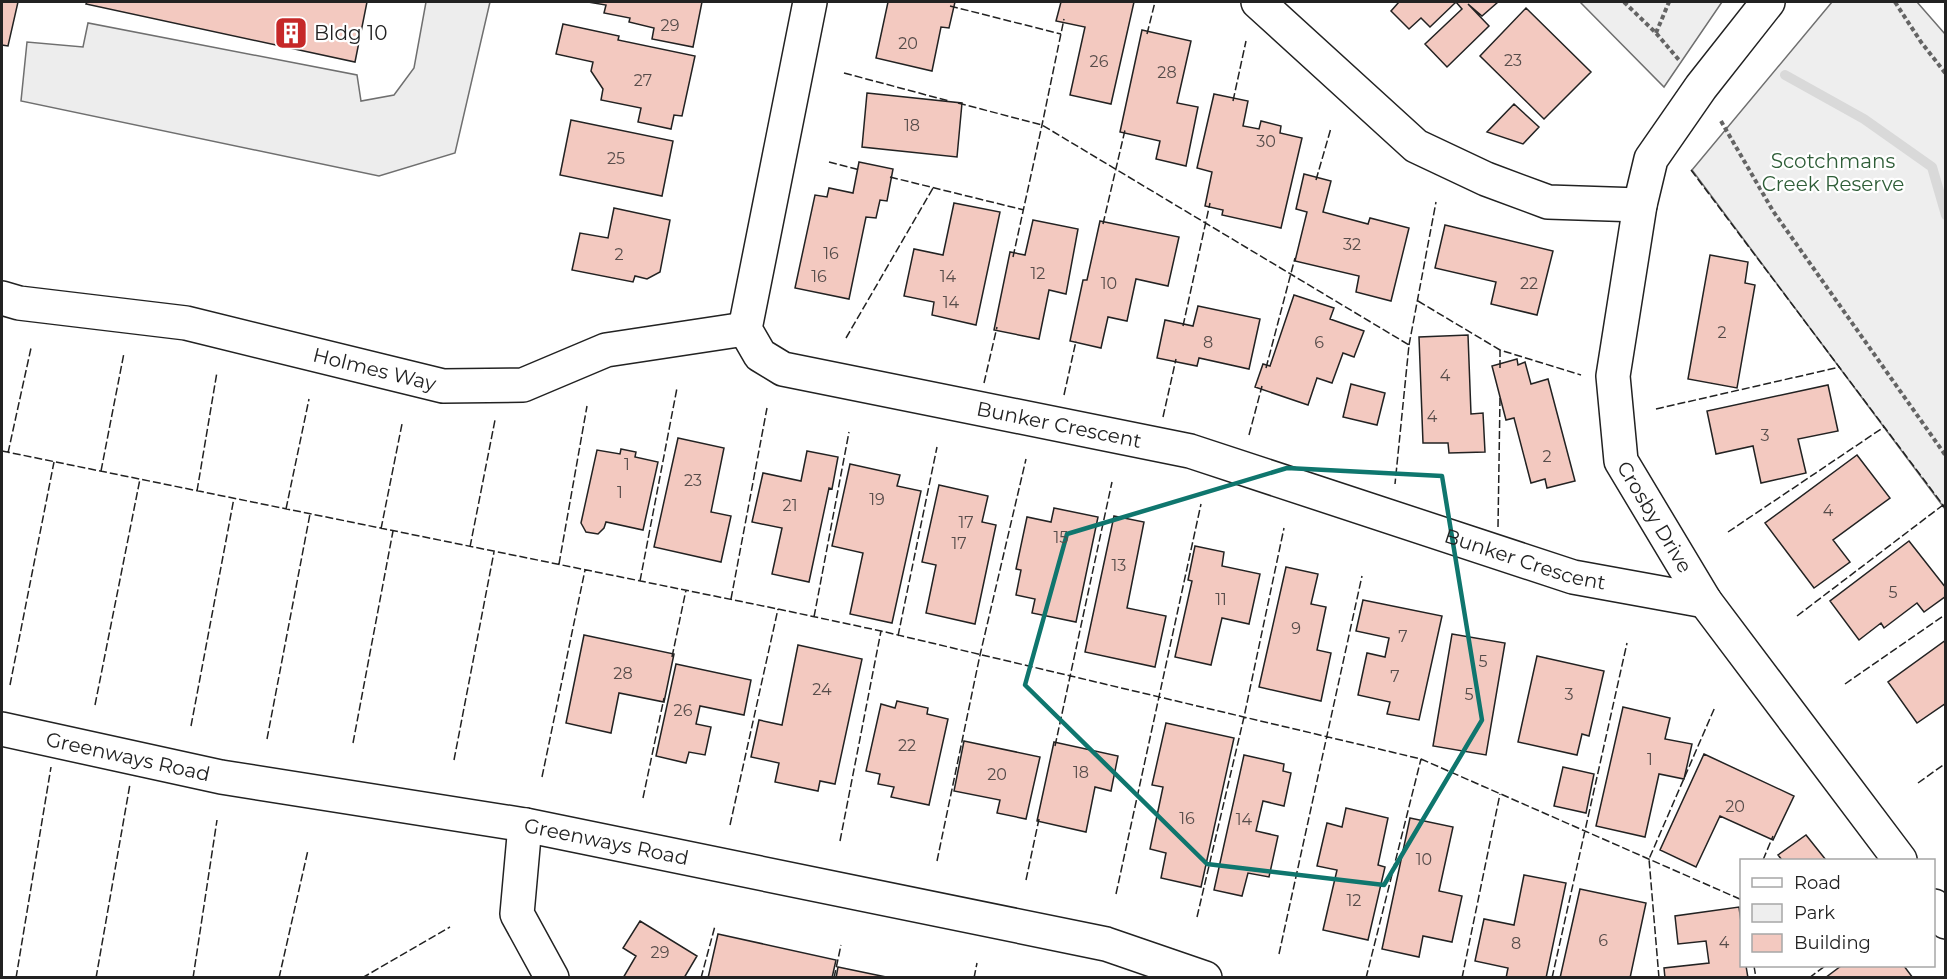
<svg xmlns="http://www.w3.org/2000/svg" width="1947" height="979" font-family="Montserrat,sans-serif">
  <rect width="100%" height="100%" fill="#fff"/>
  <!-- green -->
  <path fill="#eee" stroke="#6f6f6f" stroke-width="1.5" d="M1580,2H1722L1664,87Z
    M1832,2H1917L1945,34V509L1692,170Z"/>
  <!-- parking -->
  <path fill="#ededed" stroke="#6f6f6f" stroke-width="1.5" d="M426,2H490L455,153L379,176L21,101L27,42L83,47L88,23L357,75L361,101L394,95L414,68Z"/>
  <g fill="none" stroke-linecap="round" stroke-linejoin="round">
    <!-- stream -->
    <path stroke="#d9d9d9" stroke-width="10" d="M1785,75L1864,119L1932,167L1946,215"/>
  </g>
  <!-- building -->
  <path fill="#f3c9c0" stroke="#222" stroke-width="1.5" d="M2,2H18L8,46L2,45Z
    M87,2H367L355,62L86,4Z
    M588,2H702L693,47L652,39L654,28L629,22L630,18L604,13L606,5Z
    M888,2H955L949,28L941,27L932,71L876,58Z
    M1061,2H1134L1111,104L1070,95L1085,27L1056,21Z
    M1399,2H1498L1482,16L1468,4L1489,26L1447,67L1425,44L1462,9L1456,2L1430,27L1421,18L1409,29L1391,11Z
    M1526,8L1591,72L1544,119L1480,56Z
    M563,24L619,36L618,40L695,56L682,116L674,115L671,129L638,122L641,108L601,100L603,89L591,71L593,62L556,54Z
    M1142,30L1191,41L1177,103L1198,107L1186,166L1156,159L1160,141L1120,132Z
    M867,93L962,103L957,157L862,147Z
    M1214,94L1248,101L1243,126L1259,129L1261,121L1281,126L1280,133L1302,138L1281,228L1222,215L1223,210L1205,206L1212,172L1197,168Z
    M1514,104L1539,127L1523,144L1487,132Z
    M571,120L673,141L662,196L560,175Z
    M859,162L893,169L887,201L880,200L876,218L866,217L849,299L795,288L815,195L827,197L829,188L853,193Z
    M1304,174L1331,181L1323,212L1368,224L1370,218L1409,228L1391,301L1356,292L1359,276L1295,261L1307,212L1296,209Z
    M954,203L1000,212L976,325L932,315L934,302L904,296L914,249L943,255Z
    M614,208L670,220L660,272L647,279L635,276L633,282L572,270L580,233L608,238Z
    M1033,220L1078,229L1066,294L1049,290L1039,339L994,330L1010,252L1025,255Z
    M1100,221L1179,237L1168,286L1136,279L1127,321L1108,317L1101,348L1070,341L1083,280H1087Z
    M1445,225L1553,251L1537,315L1491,304L1496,282L1435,268Z
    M1710,255L1748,262L1745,283L1755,285L1737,388L1688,379Z
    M1294,295L1334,308L1330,319L1364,331L1354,357L1343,353L1332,383L1317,378L1308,405L1255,387L1263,364L1270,366Z
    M1198,306L1260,319L1249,369L1199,358L1197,366L1157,358L1165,320L1193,326Z
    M1468,335L1471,414L1483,413L1485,452L1449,453L1448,443H1423L1419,337Z
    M1517,359L1518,365L1525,362L1531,384L1548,379L1575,481L1547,488L1545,479L1531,483L1514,418L1506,420L1492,366Z
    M1351,384L1385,393L1377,425L1343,417Z
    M1828,385L1838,431L1798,439L1806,473L1761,483L1753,446L1716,454L1707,411Z
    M678,438L724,448L711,512L731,516L721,562L654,547Z
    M621,449L636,452L635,457L658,462L643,530L606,522L604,528L598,534L586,532L581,523L597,450L620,454Z
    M807,451L838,457L832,489L829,488L809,582L772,574L782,528L752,522L763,473L801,481Z
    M1857,455L1890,498L1833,540L1850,562L1814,588L1765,523Z
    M850,464L900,475L897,486L921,491L892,623L850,614L863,553L832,546Z
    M939,485L988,496L982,522L996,525L975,624L926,613L936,565L922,562Z
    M1054,508L1098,517L1076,622L1032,613L1035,599L1016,595L1021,570L1016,569L1027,517L1051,522Z
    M1114,516L1144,522L1127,608L1166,616L1155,667L1085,652Z
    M1909,541L1946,588V596L1924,612L1917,603L1884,628L1881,623L1859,640L1830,601Z
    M1195,546L1224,552L1222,566L1260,574L1249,624L1222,618L1211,665L1175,657L1192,581L1188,580Z
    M1286,567L1318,574L1311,604L1326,607L1317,650L1331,653L1321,701L1259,687Z
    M1363,600L1442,616L1419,720L1387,714L1390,702L1358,695L1367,653L1385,657L1389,638L1356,631Z
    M1452,634L1505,643L1486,755L1433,746Z
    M584,635L674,654L664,702L619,693L611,733L566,723Z
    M1946,640V703L1917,723L1888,682Z
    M798,645L862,659L835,784L820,781L818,791L775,782L779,763L751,757L759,720L782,725Z
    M1537,656L1604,671L1589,736L1582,734L1577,755L1518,742Z
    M676,664L751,680L744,715L700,706L696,724L711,727L705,755L689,752L686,763L656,756Z
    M897,701L928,708L927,714L948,719L929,805L891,797L894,787L878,784L880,774L866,771L881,704L895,708Z
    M1623,707L1670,718L1665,739L1692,744L1684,779L1659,774L1645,837L1596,826Z
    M1166,723L1234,738L1201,887L1161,878L1166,853L1150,849L1163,787L1152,785Z
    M964,741L1040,757L1026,819L997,813L1000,800L954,791Z
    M1054,742L1118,756L1111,791L1095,787L1086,832L1037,821Z
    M1704,754L1794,796L1773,840L1720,816L1696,867L1660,850Z
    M1244,755L1284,764L1283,771L1291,773L1284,806L1263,801L1256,831L1278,836L1269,877L1248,873L1242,896L1214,890Z
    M1563,767L1594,774L1586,813L1554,806Z
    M1346,808L1388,818L1378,865L1385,867L1368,940L1323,930L1337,870L1317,866L1327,823L1342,827Z
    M1410,818L1453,827L1439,891L1462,896L1452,942L1423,936L1419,957L1382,949Z
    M1806,835L1826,860H1782L1778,855Z
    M1524,875L1566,883L1546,978H1506L1508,968L1475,961L1484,919L1514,925Z
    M1580,889L1646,903L1630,978H1560Z
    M1739,907L1742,930V966H1746L1748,978H1665L1664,968L1709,963L1706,941L1678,944L1675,916Z
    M640,921L697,956L684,978H623L636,956L623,948Z
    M718,934L836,960L832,978H708Z
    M1841,966H1904L1913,978H1825Z
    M838,967L891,978H836Z"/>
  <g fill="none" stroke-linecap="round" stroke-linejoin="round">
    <defs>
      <g id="minor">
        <path id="s1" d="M810,2L745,329L760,355L783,369L1190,451L1573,577L1705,601"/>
        <path d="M1258,2L1416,146L1486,179L1548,202L1640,205"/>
        <path id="s2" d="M1768,2L1701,87L1651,159L1640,205L1613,376L1621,461L1705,601L1900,860"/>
        <path id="s3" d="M2,298L19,303L186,323L443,386L523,385L606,350L745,329"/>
        <path id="s4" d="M2,729L221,777L525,825L1106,944L1205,978"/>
        <path d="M525,825L517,914L552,978"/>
        <path d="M1934,906L1946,922"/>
      </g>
    </defs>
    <!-- minor casing -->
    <use href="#minor" stroke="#222" stroke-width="36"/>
    <!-- path -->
    <path stroke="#646464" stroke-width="4" stroke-dasharray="4.5 3" stroke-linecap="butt" d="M1624,2L1656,33L1679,60
      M1895,2L1921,42L1946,74
      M1656,33L1669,2
      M1721,121L1773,211L1946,456"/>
    <!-- minor -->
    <use href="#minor" stroke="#fff" stroke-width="33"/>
    <!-- fence -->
    <path stroke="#222" stroke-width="1.5" stroke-dasharray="8 3" stroke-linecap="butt" d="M950,6L1061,34
      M1147,34L1155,2
      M844,73L949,101
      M1233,101L1246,41
      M958,103L1042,125L1409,345L1395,484
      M829,162L860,170
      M1691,170L1946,509
      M890,177L1024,210
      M1316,180L1331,128
      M1103,224L1125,130
      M1013,257L1042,125L1064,19
      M1418,301L1500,350
      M1183,326L1210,203
      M846,338L933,188
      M1409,345L1436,202
      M1266,368L1295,258
      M1500,368V350L1581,375
      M984,383L997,327
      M1064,395L1076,341
      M1656,409L1840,367
      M1163,417L1176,359
      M1249,435L1262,386
      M2,451L778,609L881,631L1421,759L1742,900
      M8,453L31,348
      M101,471L124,353
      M197,491L217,372
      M286,509L309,399
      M1498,527L1500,398
      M381,529L402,424
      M1728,532L1884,427
      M470,547L495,420
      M559,564L587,406
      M640,581L677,388
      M731,599L767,408
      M1797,616L1943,505
      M814,617L849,432
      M898,636L937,447
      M672,657L686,590
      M1845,684L1946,614
      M10,685L54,462
      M95,705L140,479
      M191,726L234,498
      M267,739L310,514
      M353,743L393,531
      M1055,746L1112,482
      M454,760L494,552
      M542,777L585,570
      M1918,783L1946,763
      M643,798L664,698
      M730,825L778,609
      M840,841L881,631
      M1763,860L1773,836
      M937,861L980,655L1026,459
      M1026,880L1039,819
      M1116,894L1201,504
      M1197,917L1244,717L1284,528
      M1279,954L1362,576
      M1754,966L1756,978
      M16,978L51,767
      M96,978L130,784
      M193,978L217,820
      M279,978L308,850
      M362,978L450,927
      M701,978L715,926
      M834,978L841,945
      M974,978L977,963
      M1366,978L1421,759
      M1462,978L1500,794
      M1552,978L1627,643
      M1659,978L1649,859L1715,707
      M1809,978L1825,966"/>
  </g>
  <!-- marked area -->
  <path fill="none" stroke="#0f766e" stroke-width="4.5" stroke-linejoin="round" d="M1287,468L1442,476L1482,720L1384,885L1207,864L1025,685L1067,534Z"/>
  <!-- icons -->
  <defs>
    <symbol id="building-square" viewBox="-11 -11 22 22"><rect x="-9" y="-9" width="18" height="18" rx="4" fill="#c62828" stroke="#fff"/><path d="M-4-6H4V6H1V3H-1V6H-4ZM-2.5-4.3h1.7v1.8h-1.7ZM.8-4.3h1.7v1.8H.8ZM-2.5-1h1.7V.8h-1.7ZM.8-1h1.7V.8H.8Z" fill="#fff"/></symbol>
  </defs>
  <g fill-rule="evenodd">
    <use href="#building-square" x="272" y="14" width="38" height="38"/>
  </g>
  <g text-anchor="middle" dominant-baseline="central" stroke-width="4.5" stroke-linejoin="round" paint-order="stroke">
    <!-- number labels -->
    <g font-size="16" fill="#564c4a">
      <text x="670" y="25">29</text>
      <text x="908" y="43">20</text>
      <text x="1513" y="60">23</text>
      <text x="1099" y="61">26</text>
      <text x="1167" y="72">28</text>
      <text x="643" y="80">27</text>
      <text x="912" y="125">18</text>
      <text x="1266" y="141">30</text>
      <text x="616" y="158">25</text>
      <text x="1352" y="244">32</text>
      <text x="831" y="253">16</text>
      <text x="619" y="254">2</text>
      <text x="1038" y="273">12</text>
      <text x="819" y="276">16</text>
      <text x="948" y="276">14</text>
      <text x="1109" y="283">10</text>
      <text x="1529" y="283">22</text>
      <text x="951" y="302">14</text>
      <text x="1722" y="332">2</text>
      <text x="1208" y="342">8</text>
      <text x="1319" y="342">6</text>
      <text x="1445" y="375">4</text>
      <text x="1432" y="416">4</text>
      <text x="1765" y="435">3</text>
      <text x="1547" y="456">2</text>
      <text x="627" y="464">1</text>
      <text x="693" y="480">23</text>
      <text x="620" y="492">1</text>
      <text x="877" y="499">19</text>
      <text x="790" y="505">21</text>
      <text x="1828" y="510">4</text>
      <text x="966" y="522">17</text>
      <text x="1061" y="537">15</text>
      <text x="959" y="543">17</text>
      <text x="1119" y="565">13</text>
      <text x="1893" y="592">5</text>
      <text x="1221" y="599">11</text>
      <text x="1296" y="628">9</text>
      <text x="1403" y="636">7</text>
      <text x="1483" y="661">5</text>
      <text x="623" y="673">28</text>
      <text x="1395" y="676">7</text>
      <text x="822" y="689">24</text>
      <text x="1469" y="694">5</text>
      <text x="1569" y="694">3</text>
      <text x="683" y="710">26</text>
      <text x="907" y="745">22</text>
      <text x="1650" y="759">1</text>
      <text x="1081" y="772">18</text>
      <text x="997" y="774">20</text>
      <text x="1735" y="806">20</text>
      <text x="1187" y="818">16</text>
      <text x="1244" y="819">14</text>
      <text x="1424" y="859">10</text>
      <text x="1354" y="900">12</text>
      <text x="1603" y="940">6</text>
      <text x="1724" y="942">4</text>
      <text x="1516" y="943">8</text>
      <text x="660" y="952">29</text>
    </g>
    <!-- poi labels -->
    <g font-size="20" fill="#222" stroke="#fff" text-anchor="start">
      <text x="314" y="33">Bldg 10</text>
    </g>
    <!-- park labels -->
    <g font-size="20" fill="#2f5e38" stroke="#fff">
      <text x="1833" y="161">Scotchmans<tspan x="1833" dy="23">Creek Reserve</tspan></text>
    </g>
    <!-- street labels -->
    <g font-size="20" fill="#222" stroke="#fff">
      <text stroke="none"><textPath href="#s3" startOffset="380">Holmes Way</textPath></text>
      <text stroke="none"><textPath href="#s1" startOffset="672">Bunker Crescent</textPath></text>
      <text stroke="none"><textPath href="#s2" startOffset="567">Crosby Drive</textPath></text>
      <text stroke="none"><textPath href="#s1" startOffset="1158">Bunker Crescent</textPath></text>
      <text stroke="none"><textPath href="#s4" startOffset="129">Greenways Road</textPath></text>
      <text stroke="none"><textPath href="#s4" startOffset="615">Greenways Road</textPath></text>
    </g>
  </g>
  <!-- border -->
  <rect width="1947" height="979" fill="none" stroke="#222222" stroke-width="6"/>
  <!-- legend -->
  <rect x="1740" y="859" width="195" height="108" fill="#ffffff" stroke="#a7a7a7" stroke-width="1.5"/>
  <rect x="1752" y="878" width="30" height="9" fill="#ffffff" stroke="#a7a7a7" stroke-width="1.5"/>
  <text x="1794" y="889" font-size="18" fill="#222222">Road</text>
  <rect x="1752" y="904" width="30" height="18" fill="#eeeeee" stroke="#a7a7a7" stroke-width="1.5"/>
  <text x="1794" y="919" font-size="18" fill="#222222">Park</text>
  <rect x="1752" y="934" width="30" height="18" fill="#f3c9c0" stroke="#a7a7a7" stroke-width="1.5"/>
  <text x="1794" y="949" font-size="18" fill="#222222">Building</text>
</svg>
